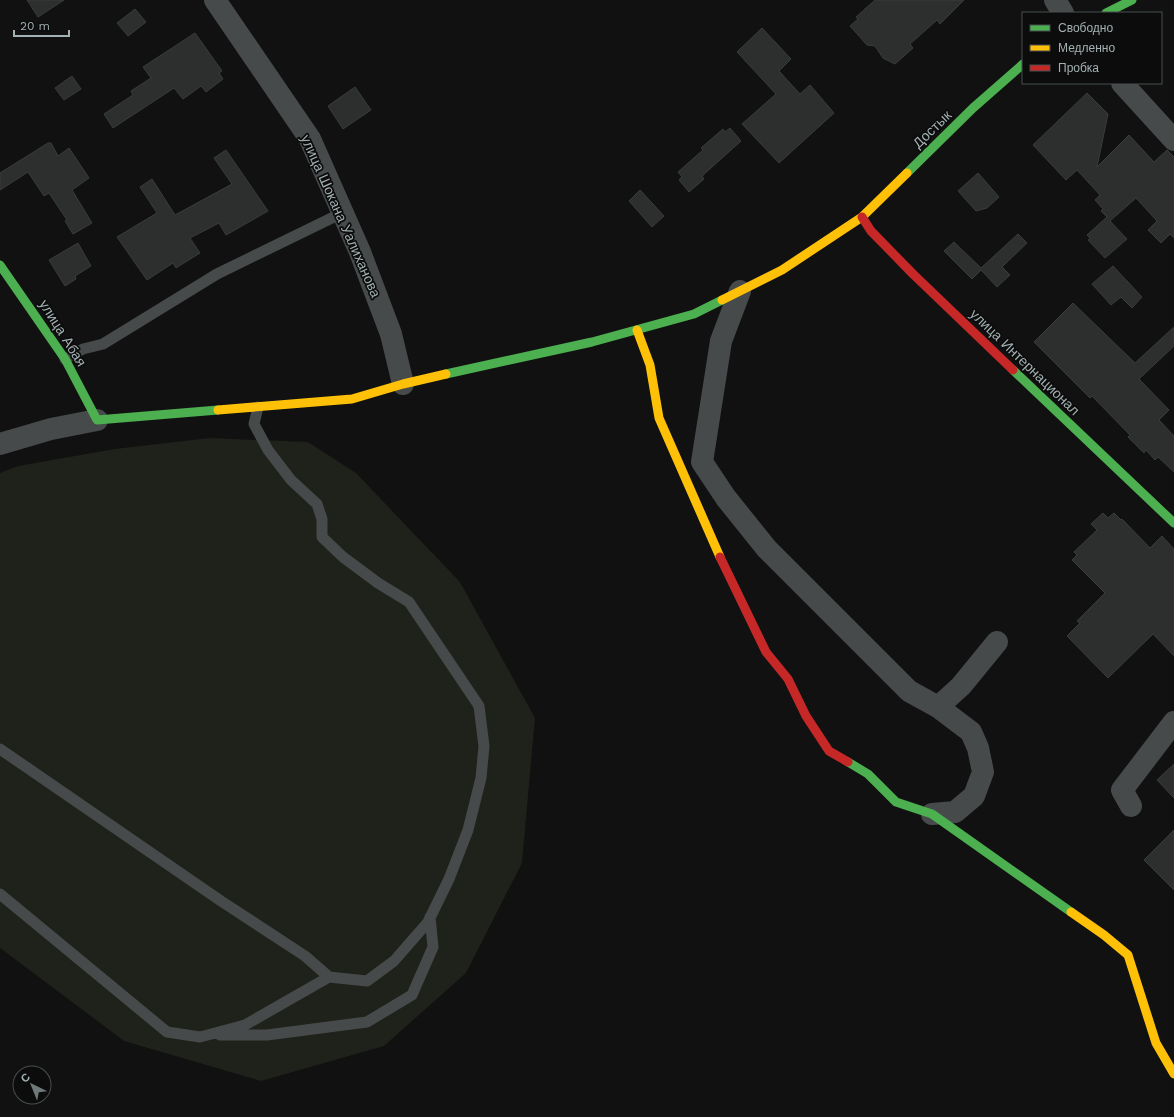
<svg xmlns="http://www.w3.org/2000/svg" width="1174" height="1117" font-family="'Work Sans',sans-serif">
  <rect width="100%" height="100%" fill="#111"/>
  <!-- green -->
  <path fill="#1f211b" d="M209,438L308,442L356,473L460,582L535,718L522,863L466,973L384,1046L261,1081L124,1041L0,948V473L18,466L115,449Z"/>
  <!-- building -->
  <path fill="#2d2e2e" stroke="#3a3d3d" d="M27,0H64L38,17Z
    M875,0H964L940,24L937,20L910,44L913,48L895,64L883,58L875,46L867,45L850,26L858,19L856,17Z
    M135,9L146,22L128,36L117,23Z
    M762,28L791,59L779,71L800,94L810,85L834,113L779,163L742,124L776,94L737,52Z
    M195,33L222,71L219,73L223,79L206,92L201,86L183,99L174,88L113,128L104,114L133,95L131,91L151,78L143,67Z
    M72,76L81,89L64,100L55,88Z
    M355,87L371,110L343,129L328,106Z
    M1087,93L1108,114L1097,167L1129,135L1154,162L1167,150L1174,157V238L1170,234L1161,243L1148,230L1157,221L1136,198L1110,221L1127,239L1105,258L1088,240L1090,238L1087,235L1107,217L1101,211L1103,209L1095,200L1100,195L1077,170L1066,180L1033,145Z
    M730,128L741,141L702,176L704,179L689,192L679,180L682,177L678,172L703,150L701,148L723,129L725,132Z
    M48,143H51L58,156L69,148L89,178L72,190L92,223L73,234L65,221L67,220L49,193L44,196L28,172L0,190V173Z
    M226,150L268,211L226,235L219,223L190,238L200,253L176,268L173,263L147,280L117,237L157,213L140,187L152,179L175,215L232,184L214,158Z
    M978,173L999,197L987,208L976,211L958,191Z
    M640,190L664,216L652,227L629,201Z
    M1018,234L1027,243L1002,267L1010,275L997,287L981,270L972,279L944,251L954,242L981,268Z
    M78,243L91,266L75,276L76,279L65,286L49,260Z
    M1113,266L1142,297L1132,308L1121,297L1111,305L1092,284Z
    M1073,303L1135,363L1174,327V346L1139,379L1169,410L1159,420L1174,436V472L1158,457L1155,460L1146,450L1144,453L1128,437L1130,435L1092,396L1090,398L1034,342Z
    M1103,513L1108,518L1114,513L1121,520L1122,519L1150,548L1162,536L1174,549V656L1153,634L1108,678L1067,636L1080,623L1077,621L1105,593L1072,560L1077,555L1074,552L1097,530L1091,524Z
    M1174,764V798L1157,780Z
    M1174,830V890L1144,860Z"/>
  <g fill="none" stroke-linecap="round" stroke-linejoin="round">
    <!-- lane -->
    <path stroke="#474a4b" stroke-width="11" d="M65,359L83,349L103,344L217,274L342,213
      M0,749L221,901L305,956L329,977L367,981L394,961L428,922L449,879L468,830L481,778L484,746L479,706L409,602L378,583L343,557L322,537V519L317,504L291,480L268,450L254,424L258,407
      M0,894L167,1032L200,1037L245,1025L329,977
      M220,1035H267L367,1022L412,995L433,947L430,917"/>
    <!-- street -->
    <path stroke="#474a4b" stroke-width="22" d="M215,0L310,139L360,252L391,334L403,384
      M1055,0L1063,13
      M1122,83L1174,140
      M740,291L721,341L702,462L726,498L767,549L909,691L938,707L961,686L997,642
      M0,444L51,429L97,420
      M1131,806L1122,790L1174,722
      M932,814L955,812L974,796L983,772L978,748L971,732L938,707"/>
    <!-- fast -->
    <path stroke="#4caf50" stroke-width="9" d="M1106,13L1132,0
      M907,173L973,108L1023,64
      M0,265L65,359L97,420L218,410
      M1013,370L1174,523
      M446,374L592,342L694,314L722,300
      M848,762L868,774L896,802L932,814L1071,912"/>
    <!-- slow -->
    <path stroke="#ffc107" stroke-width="9" d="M722,300L782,270L862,217L907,173
      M637,330L650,365L659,418L720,557
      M218,410L352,399L403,384L446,374
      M1071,912L1104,935L1128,955L1156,1043L1174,1074"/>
    <!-- jam -->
    <path stroke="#c62828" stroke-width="9" d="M862,217L871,231L913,274L1013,370
      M720,557L766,652L788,679L806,716L829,751L848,762"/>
  </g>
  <g text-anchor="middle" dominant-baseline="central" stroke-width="3.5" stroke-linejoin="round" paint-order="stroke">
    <!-- street labels -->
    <g font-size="14" fill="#a3b1b1" stroke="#0c0c0d">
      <text transform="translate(932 129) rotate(-44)">Достык</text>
      <text transform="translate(341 216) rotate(66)">улица Шокана Уалиханова</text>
      <text transform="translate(63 333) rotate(58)">улица Абая</text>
      <text transform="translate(1025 362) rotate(44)">улица Интернационал</text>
    </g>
  </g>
  <!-- legend -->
  <rect x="1022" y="12" width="140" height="72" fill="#0c0c0d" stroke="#484e4f"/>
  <rect x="1030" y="25" width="20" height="6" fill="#4caf50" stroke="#484e4f"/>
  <text x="1058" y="32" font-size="12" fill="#a3b1b1">Свободно</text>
  <rect x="1030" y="45" width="20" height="6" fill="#ffc107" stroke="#484e4f"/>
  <text x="1058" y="52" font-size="12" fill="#a3b1b1">Медленно</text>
  <rect x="1030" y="65" width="20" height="6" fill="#c62828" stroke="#484e4f"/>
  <text x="1058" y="72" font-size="12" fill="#a3b1b1">Пробка</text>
  <!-- north arrow -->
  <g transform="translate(32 1085) rotate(317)"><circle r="19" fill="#0c0c0d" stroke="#484e4f"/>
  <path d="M0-3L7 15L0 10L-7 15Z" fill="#707979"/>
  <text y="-6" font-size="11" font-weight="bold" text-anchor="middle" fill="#a3b1b1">С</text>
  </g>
  <!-- scale -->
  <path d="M14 30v6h55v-6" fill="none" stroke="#a3b1b1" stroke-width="2"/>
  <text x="20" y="30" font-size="12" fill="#a3b1b1" stroke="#0c0c0d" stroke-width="3" paint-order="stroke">20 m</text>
</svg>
